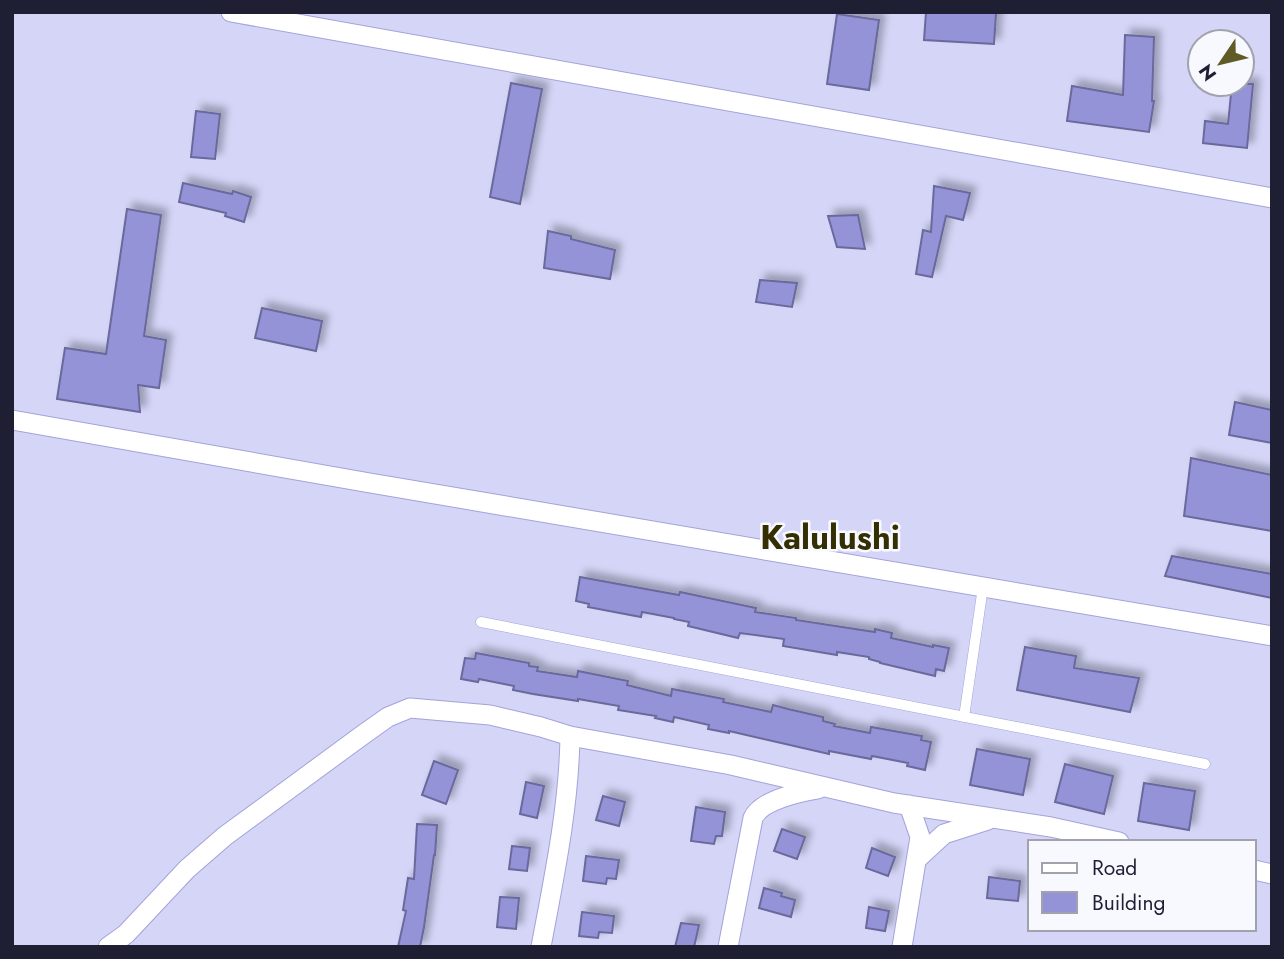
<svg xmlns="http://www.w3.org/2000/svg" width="1284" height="959" font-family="Jost,sans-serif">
  <defs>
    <filter id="shadow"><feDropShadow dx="6" dy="-6" stdDeviation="3.5" flood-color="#0004"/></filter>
  </defs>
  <rect width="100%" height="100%" fill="#d4d5f7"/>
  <!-- building -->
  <path fill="#9493d8" stroke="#6a699c" stroke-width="2" filter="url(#shadow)" d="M926,12L996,13L994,44L924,40Z
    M837,14L879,20L869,90L827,84Z
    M1125,35L1154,37L1152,101H1154L1149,132L1067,121L1072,86L1123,95Z
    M511,83L542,89L520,204L490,197Z
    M1232,84H1253L1247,148L1203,143L1205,121L1228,124Z
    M196,111L220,114L215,159L191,157Z
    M183,183L232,194L233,191L251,197L244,222L225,216L226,213L179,202Z
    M934,186L970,193L963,220L946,216L932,277L916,274L923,230L931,232Z
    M127,209L161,215L144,336L166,340L159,388L138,385L140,412L57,399L65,348L106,354Z
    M858,215L865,249L837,247L828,216Z
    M548,231L571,236V239L615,250L610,279L544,268Z
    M760,280L797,283L792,307L756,302Z
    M262,308L322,321L316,351L255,338Z
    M1235,402L1272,410V443L1229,435Z
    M1191,458L1272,475V531L1184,516Z
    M1172,556L1272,574V598L1165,576Z
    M580,577L679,595L680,592L756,608L755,612L796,618V620L875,632V629L892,633L891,638L933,647V645L949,648L944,671L936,669L935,676L880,663V662L869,659V657L837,652V655L783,646L784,639L740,633L738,638L688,626L689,622L674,619V618L642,612L641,617L588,607L589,604L576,601Z
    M1025,647L1076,656L1074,668L1139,678L1130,712L1017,690Z
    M476,653L529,663V666L538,667L537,671L577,677L578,671L628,681L627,685L671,696L672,689L724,699L723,702L771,712L773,705L788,709L823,717V721L835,724L834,726L870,733L871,727L922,736L921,740L931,742L925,770L907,766L908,763L872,756L871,759L829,751V754L729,731V733L708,729L709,725L674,717L673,722L655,718L656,716L618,710L619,706L578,699V701L533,694L513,690L514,686L479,679L478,682L461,679L465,658L475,659Z
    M977,749L1030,759L1023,795L970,785Z
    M434,761L458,770L446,804L422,795Z
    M1065,764L1113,776L1104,814L1055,802Z
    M526,782L544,786L537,818L520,814Z
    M1144,783L1195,791L1189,830L1138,821Z
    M603,796L625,802L619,826L596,820Z
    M696,807L725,812L722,836H716L714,844L691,841Z
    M417,824L437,825L435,855H434L424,927L420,947H398L406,911L403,910L408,878L414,879Z
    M782,829L805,837L797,859L774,851Z
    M512,846L530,848L527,871L509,869Z
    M872,848L895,857L888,876L866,868Z
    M586,856L619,860L616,879L607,878L606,884L583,881Z
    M989,877L1020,881L1018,901L987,898Z
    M764,888L782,893L781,896L795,900L791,917L759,908Z
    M500,897L519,898L516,929L497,927Z
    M869,907L889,911L885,931L866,928Z
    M582,912L614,916L612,933L599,932L598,938L579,936Z
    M681,923L699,925L694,947H675Z"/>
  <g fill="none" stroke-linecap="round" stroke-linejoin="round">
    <defs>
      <path id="service" d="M481,622L1205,764
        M964,717L983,587"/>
      <path id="minor" d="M231,12L1272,198
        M12,420L370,483L1272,636
        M917,859L944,834L988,820
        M1254,870L1272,874
        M108,947L126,934L187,869L225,836L364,734L388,717L410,708L490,715L541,727L570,736L731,765L894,803L1051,827L1119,842
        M541,947C554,877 569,807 570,736
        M728,947L753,818C761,800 800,792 818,789
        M902,947L920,837L909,805"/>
    </defs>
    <!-- service casing -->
    <use href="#service" stroke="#a3a3da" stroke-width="11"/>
    <!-- minor casing -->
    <use href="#minor" stroke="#a3a3da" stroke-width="21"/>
    <!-- service -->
    <use href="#service" stroke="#fff" stroke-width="10"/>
    <!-- minor -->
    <use href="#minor" stroke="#fff" stroke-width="19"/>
  </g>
  <g text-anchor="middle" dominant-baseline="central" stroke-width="5" stroke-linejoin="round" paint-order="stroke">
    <!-- district labels -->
    <g font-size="33" font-weight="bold" fill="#332f03" stroke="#f8f9ff">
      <text x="830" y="537">Kalulushi</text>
    </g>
  </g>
  <!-- border -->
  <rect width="1284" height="959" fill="none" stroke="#1f1f34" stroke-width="28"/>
  <!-- legend -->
  <rect x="1028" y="840" width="228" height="91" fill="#f8f9ff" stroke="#a1a2ae" stroke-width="2"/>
  <rect x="1042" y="863" width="35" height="10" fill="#ffffff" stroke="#a1a2ae" stroke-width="2"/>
  <text x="1092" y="875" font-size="21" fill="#1f1f34">Road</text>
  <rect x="1042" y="892" width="35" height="21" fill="#9493d8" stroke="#a1a2ae" stroke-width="2"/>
  <text x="1092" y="910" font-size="21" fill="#1f1f34">Building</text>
  <!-- north arrow -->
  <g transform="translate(1221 63) rotate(235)"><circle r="33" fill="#f8f9ff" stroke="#a1a2ae" stroke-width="2"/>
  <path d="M0-5L12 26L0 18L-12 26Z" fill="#5f5a26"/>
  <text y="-10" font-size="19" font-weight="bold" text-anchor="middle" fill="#1f1f34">N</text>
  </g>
</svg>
